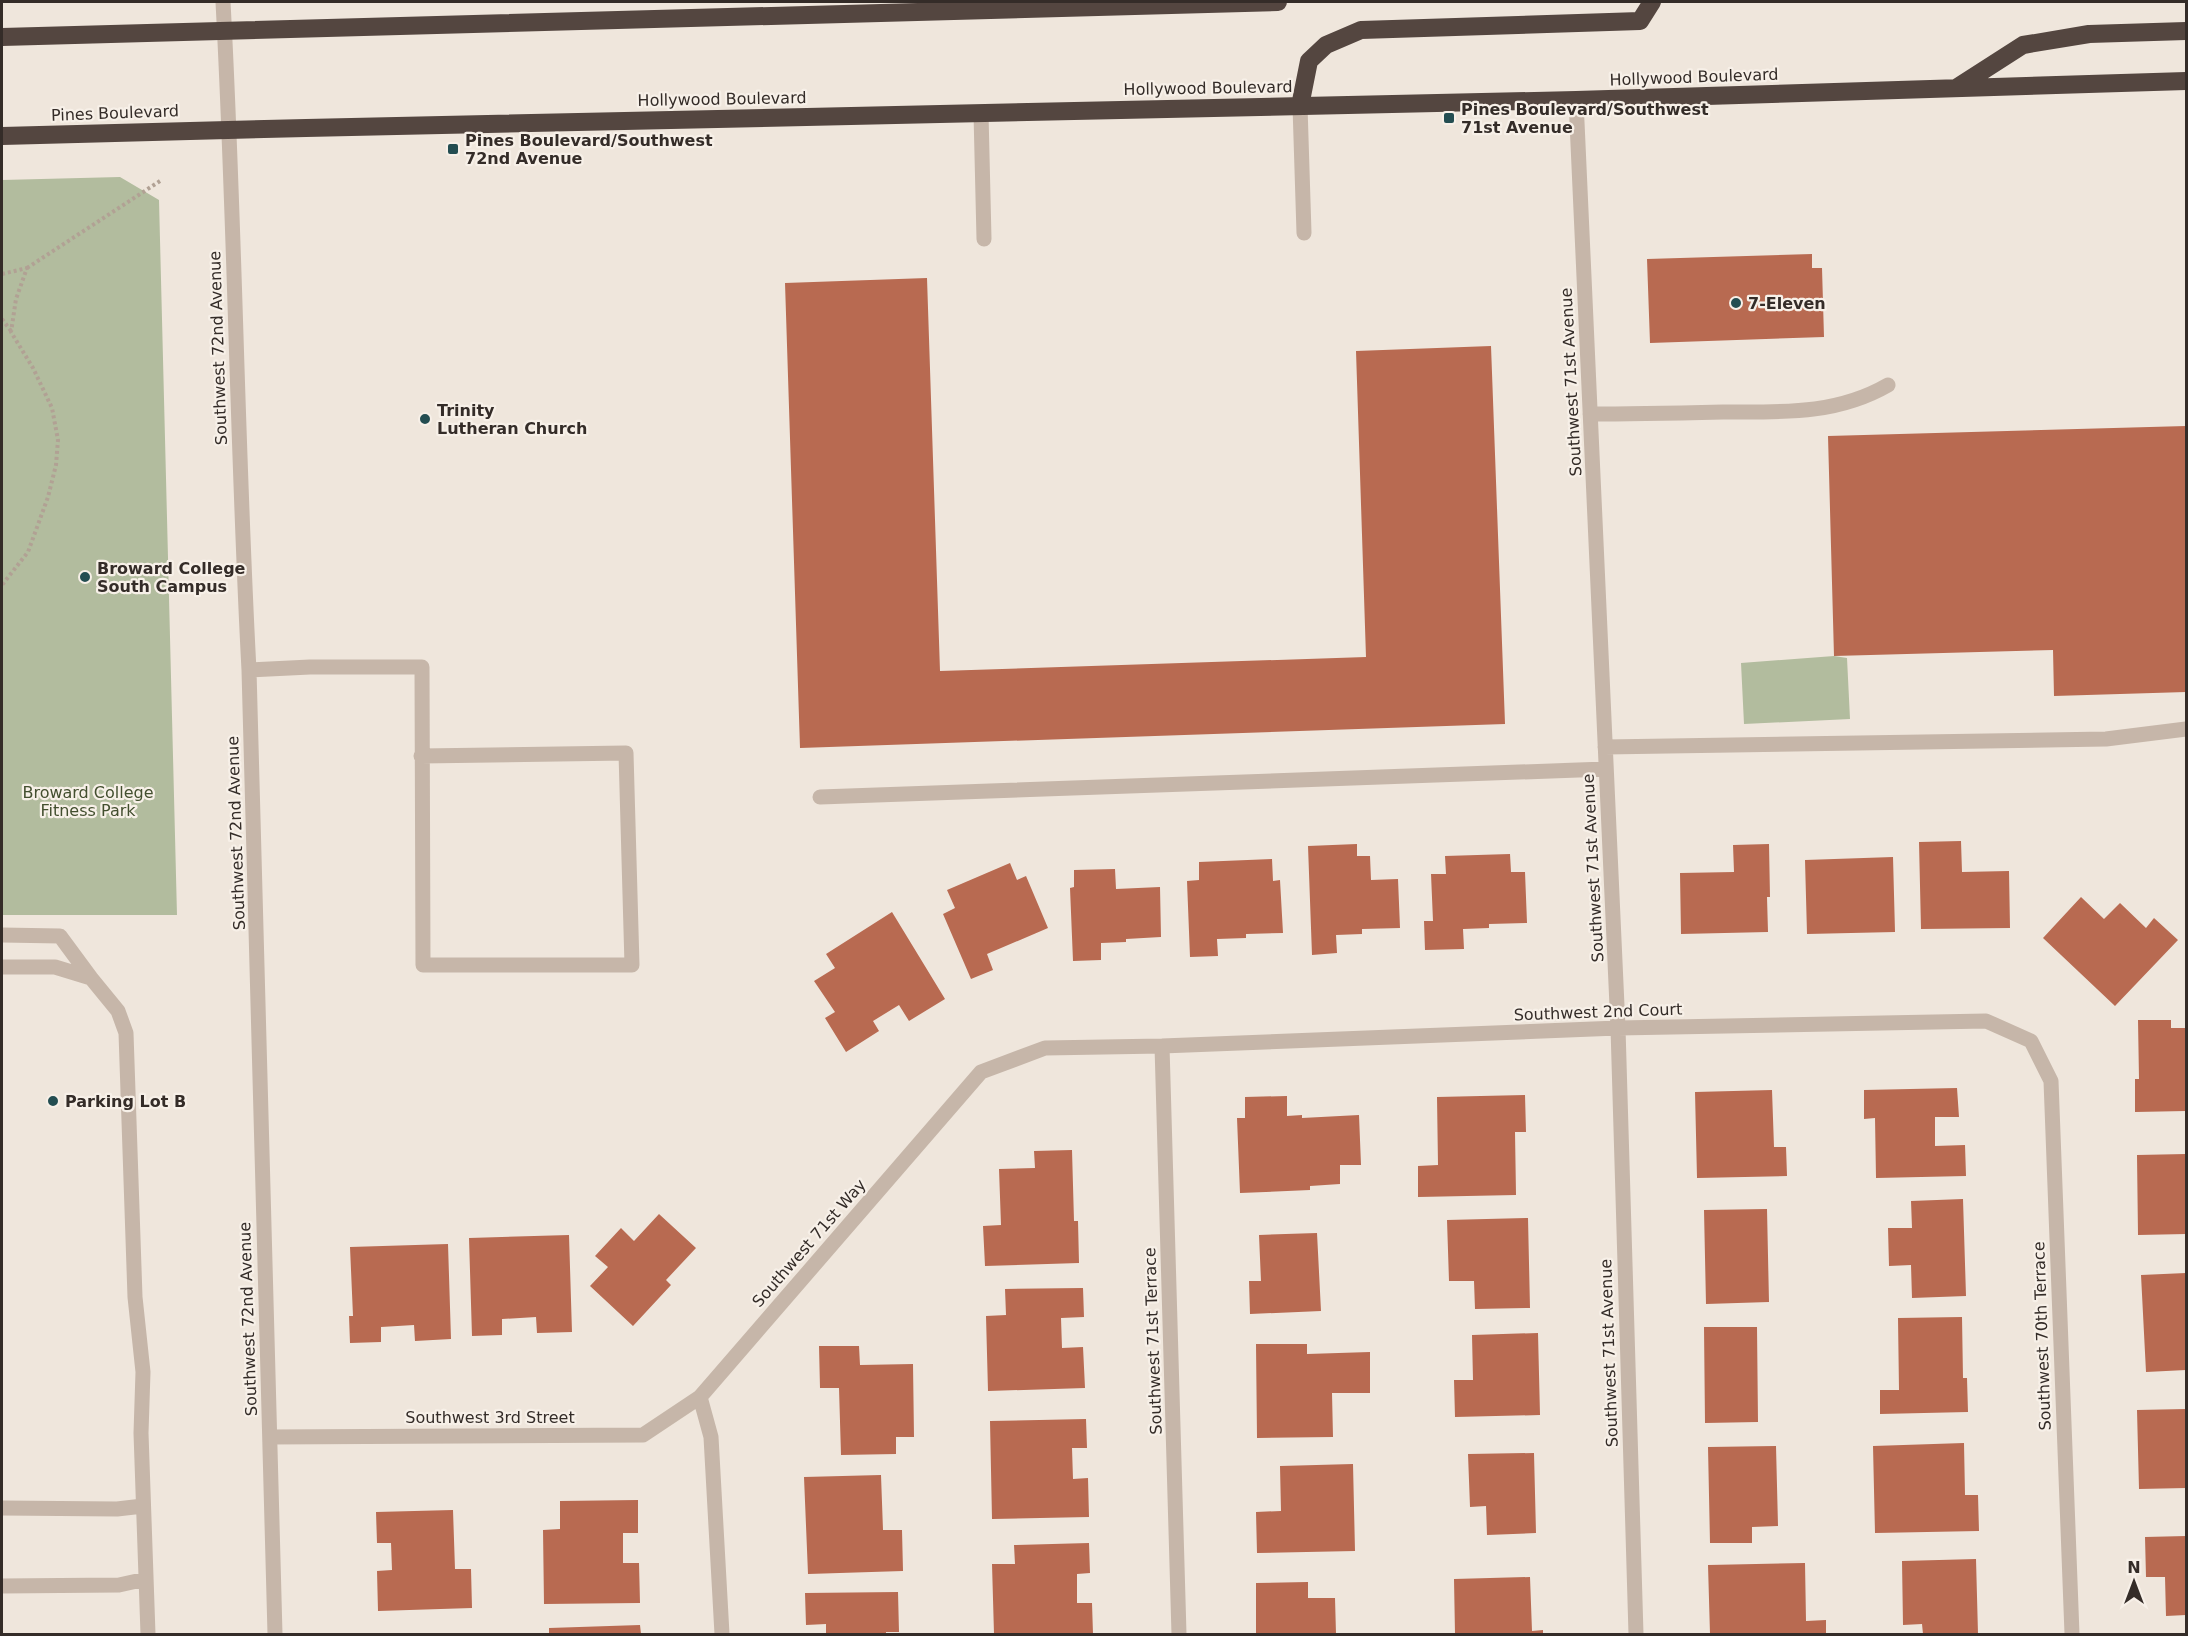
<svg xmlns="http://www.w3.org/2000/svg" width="2188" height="1636" font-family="'DejaVu Sans',sans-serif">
  <rect width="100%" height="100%" fill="#efe6dc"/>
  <!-- green -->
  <path fill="#b2bc9e" d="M120,177L159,200L177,915H2V180Z
    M1834,656L1847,658L1850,719L1744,724L1741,663Z"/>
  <!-- building -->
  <path fill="#b86a51" d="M1812,254V268H1822L1824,337L1650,343L1647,259Z
    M927,278L940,671L1366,657L1356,351L1491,346L1505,724L800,748L785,283Z
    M2186,426V692L2054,696L2053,650L1834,656L1828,436Z
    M1961,841L1962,872L2009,871L2010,928L1921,929L1919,842Z
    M1357,844V856H1370L1371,880L1398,879L1400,928L1362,929V934L1336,935L1337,953L1312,955L1308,846Z
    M1769,844L1770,897H1767L1768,932L1681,934L1680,873L1734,872L1733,845Z
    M1510,854L1511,872H1525L1527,923L1489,924V928L1463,929L1464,949L1425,950L1424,921H1433L1431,874H1446L1445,856Z
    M1893,857L1895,932L1807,934L1805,860Z
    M1272,859L1273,881L1280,880L1283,933L1246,934V938L1217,939L1218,956L1190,957L1187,881L1199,880V862Z
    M1010,863L1017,880L1026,876L1048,928L987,954L993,970L971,979L943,914L955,908L947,890Z
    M1115,869L1116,889L1160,887L1161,937L1126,939V942L1101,943V960L1073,961L1070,888L1074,887V870Z
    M2081,897L2104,919L2120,903L2146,928L2154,918L2178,940L2115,1006L2043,938Z
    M892,912L945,999L909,1021L899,1005L873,1021L879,1031L846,1052L825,1018L835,1012L814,981L835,968L826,954Z
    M2138,1020H2171V1028H2186V1111L2135,1112V1079H2139Z
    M1957,1088L1959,1117H1935V1146L1965,1145L1966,1176L1876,1178L1875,1118L1864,1119V1090Z
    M1772,1090L1774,1147H1786L1787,1176L1697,1178L1695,1092Z
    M1525,1095L1526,1132H1515L1516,1195L1418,1197V1166L1438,1165L1437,1097Z
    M1287,1096V1116L1302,1115V1118L1359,1115L1361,1165H1340V1184L1310,1186V1190L1240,1193L1237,1118H1245V1097Z
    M1072,1150L1074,1221H1078L1079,1263L985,1266L983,1226L1001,1225L999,1169L1035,1168L1034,1151Z
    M2186,1154V1234L2138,1235L2137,1155Z
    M1963,1199L1966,1296L1912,1298L1911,1265L1889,1266L1888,1228H1912L1911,1201Z
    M1767,1209L1769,1302L1706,1304L1704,1210Z
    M659,1214L696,1248L666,1280L671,1285L633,1326L590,1286L608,1267L595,1256L621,1228L634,1241Z
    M1528,1218L1530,1308L1475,1309L1474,1281H1449L1447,1220Z
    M1317,1233L1321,1311L1250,1314L1249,1281H1261L1259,1235Z
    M569,1235L572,1332L537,1333L536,1317L502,1319V1335L472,1336L469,1238Z
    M448,1244L451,1339L415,1341L414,1325L381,1327V1342L350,1343L349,1316H353L350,1247Z
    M2186,1273V1370L2146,1372L2141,1275Z
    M1083,1288L1084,1317L1061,1318L1062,1348L1083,1347L1085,1388L988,1391L986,1316L1006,1315L1005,1289Z
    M1962,1317L1963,1378H1967L1968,1412L1880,1414V1390H1899L1898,1318Z
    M1704,1327H1757L1758,1422L1705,1423Z
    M1538,1333L1540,1415L1455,1417L1454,1380H1473L1472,1335Z
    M1256,1344H1307V1354L1370,1352V1393H1332L1333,1437L1257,1438Z
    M819,1346H859L860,1365L913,1364L914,1437H896V1454L841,1455L839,1388H820Z
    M2186,1409V1488L2139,1489L2137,1410Z
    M1086,1419L1087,1448H1072L1073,1479L1088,1478L1089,1517L992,1519L990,1421Z
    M1964,1443L1965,1495H1978L1979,1531L1875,1533L1873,1446Z
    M1776,1446L1778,1526L1752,1527V1543H1710L1708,1447Z
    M1534,1453L1536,1533L1487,1535L1486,1506L1470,1507L1468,1454Z
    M1353,1464L1355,1551L1257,1553L1256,1512L1281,1511L1280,1466Z
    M881,1475L883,1530H902L903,1571L808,1574L804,1477Z
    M638,1500V1533H623V1563H639L640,1603L544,1604L543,1530L560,1529V1501Z
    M453,1510L455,1569H471L472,1608L378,1611L377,1571L392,1570L391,1543H377L376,1512Z
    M2186,1536V1615L2166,1616L2165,1577H2146L2145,1537Z
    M1089,1543L1090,1573L1077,1574V1603H1092L1093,1634H994L992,1564H1015L1014,1545Z
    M1976,1559L1978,1634H1923L1922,1624L1903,1625L1902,1561Z
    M1805,1563L1806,1621L1826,1620V1634H1710L1708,1565Z
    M1530,1577L1532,1631L1543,1630V1634H1455L1454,1579Z
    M1308,1582V1598H1335L1336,1634H1256V1583Z
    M898,1592L899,1632H886V1634H826V1624L806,1625L805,1593Z
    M640,1625L641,1634H549V1628Z"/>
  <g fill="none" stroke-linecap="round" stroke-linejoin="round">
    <!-- path -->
    <path stroke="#b1a194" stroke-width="4" stroke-dasharray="3 3" stroke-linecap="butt" d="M27,268L160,181
      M2,274L27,268L16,299L11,332L33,368L52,408L58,440L56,465L48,497L28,552L2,585
      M2,319L11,331"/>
    <!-- minor -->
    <path stroke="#c6b6a9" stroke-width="15" d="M223,2C235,224 237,447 249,670L275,1634
      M1576,100L1618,1028L1636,1634
      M1300,106L1304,233
      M981,113L984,239
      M1590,414C1635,414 1679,413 1723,412C1782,412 1836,415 1888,385
      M249,670L310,667H422L423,965H632L626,753L421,756
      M1605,747L2106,739L2186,729
      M820,797L1606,769
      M2,935L60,936L91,978L118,1011L126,1033L135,1297L143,1372L141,1433L148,1634
      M2,967H55L91,978
      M1162,1046L1179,1634
      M270,1437L643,1435L700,1397
      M2,1508L117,1509L143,1506
      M2,1586L119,1585L146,1579
      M722,1634L711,1437L700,1397L981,1072L1045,1048L1162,1046L1618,1028L1986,1021L2031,1041L2051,1081L2072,1634"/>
    <!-- highway -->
    <path stroke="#544640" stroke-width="18" d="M2,37L1278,2
      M1956,88L2023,45L2089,34L2186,31
      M1300,106L1309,61L1326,45L1361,30L1640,21L1652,2
      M2,136L306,128L1576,100L2186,81"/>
  </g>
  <!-- markers -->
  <g fill="#234d51" stroke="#f7f0e8" stroke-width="2">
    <rect x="1443" y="112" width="12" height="12" rx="3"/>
    <rect x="447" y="143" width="12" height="12" rx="3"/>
    <circle cx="1736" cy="303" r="6"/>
    <circle cx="425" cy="419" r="6"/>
    <circle cx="85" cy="577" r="6"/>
    <circle cx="53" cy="1101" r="6"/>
  </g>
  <g text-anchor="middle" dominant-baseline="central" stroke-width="4.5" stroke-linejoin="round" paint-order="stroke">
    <!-- street labels -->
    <g font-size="16" fill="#342c28" stroke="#f7f0e8">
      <text transform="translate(1694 77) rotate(-2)">Hollywood Boulevard</text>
      <text transform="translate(1208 88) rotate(-1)">Hollywood Boulevard</text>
      <text transform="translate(722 99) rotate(-1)">Hollywood Boulevard</text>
      <text transform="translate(115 113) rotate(-2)">Pines Boulevard</text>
      <text transform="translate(218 348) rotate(-92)">Southwest 72nd Avenue</text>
      <text transform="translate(1571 382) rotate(-93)">Southwest 71st Avenue</text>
      <text transform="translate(236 833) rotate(-92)">Southwest 72nd Avenue</text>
      <text transform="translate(1593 868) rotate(-93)">Southwest 71st Avenue</text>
      <text transform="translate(1598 1012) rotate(-2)">Southwest 2nd Court</text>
      <text transform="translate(809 1243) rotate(-49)">Southwest 71st Way</text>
      <text transform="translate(248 1319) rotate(-92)">Southwest 72nd Avenue</text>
      <text transform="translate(2042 1336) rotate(-92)">Southwest 70th Terrace</text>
      <text transform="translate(1153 1341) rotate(-92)">Southwest 71st Terrace</text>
      <text transform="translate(1609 1353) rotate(-92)">Southwest 71st Avenue</text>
      <text x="490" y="1417">Southwest 3rd Street</text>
    </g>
    <!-- poi labels -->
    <g font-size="16" font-weight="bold" fill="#342c28" stroke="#f7f0e8" text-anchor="start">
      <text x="1461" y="109">Pines Boulevard/Southwest<tspan x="1461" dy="18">71st Avenue</tspan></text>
      <text x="465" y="140">Pines Boulevard/Southwest<tspan x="465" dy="18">72nd Avenue</tspan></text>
      <text x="1748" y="303">7-Eleven</text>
      <text x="437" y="410">Trinity<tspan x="437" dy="18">Lutheran Church</tspan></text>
      <text x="97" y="568">Broward College<tspan x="97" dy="18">South Campus</tspan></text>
      <text x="65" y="1101">Parking Lot B</text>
    </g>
    <!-- park labels -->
    <g font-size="16" fill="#434f2f" stroke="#f7f0e8">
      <text x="88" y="792">Broward College<tspan x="88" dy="18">Fitness Park</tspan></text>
    </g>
  </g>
  <!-- border -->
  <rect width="2188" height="1636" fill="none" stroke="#342c28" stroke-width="6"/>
  <!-- north arrow -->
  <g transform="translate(2134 1582)" stroke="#f7f0e8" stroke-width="4.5" paint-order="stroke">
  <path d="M0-4.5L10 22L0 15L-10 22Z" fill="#342c28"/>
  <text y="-9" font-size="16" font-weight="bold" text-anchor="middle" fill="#342c28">N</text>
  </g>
</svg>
